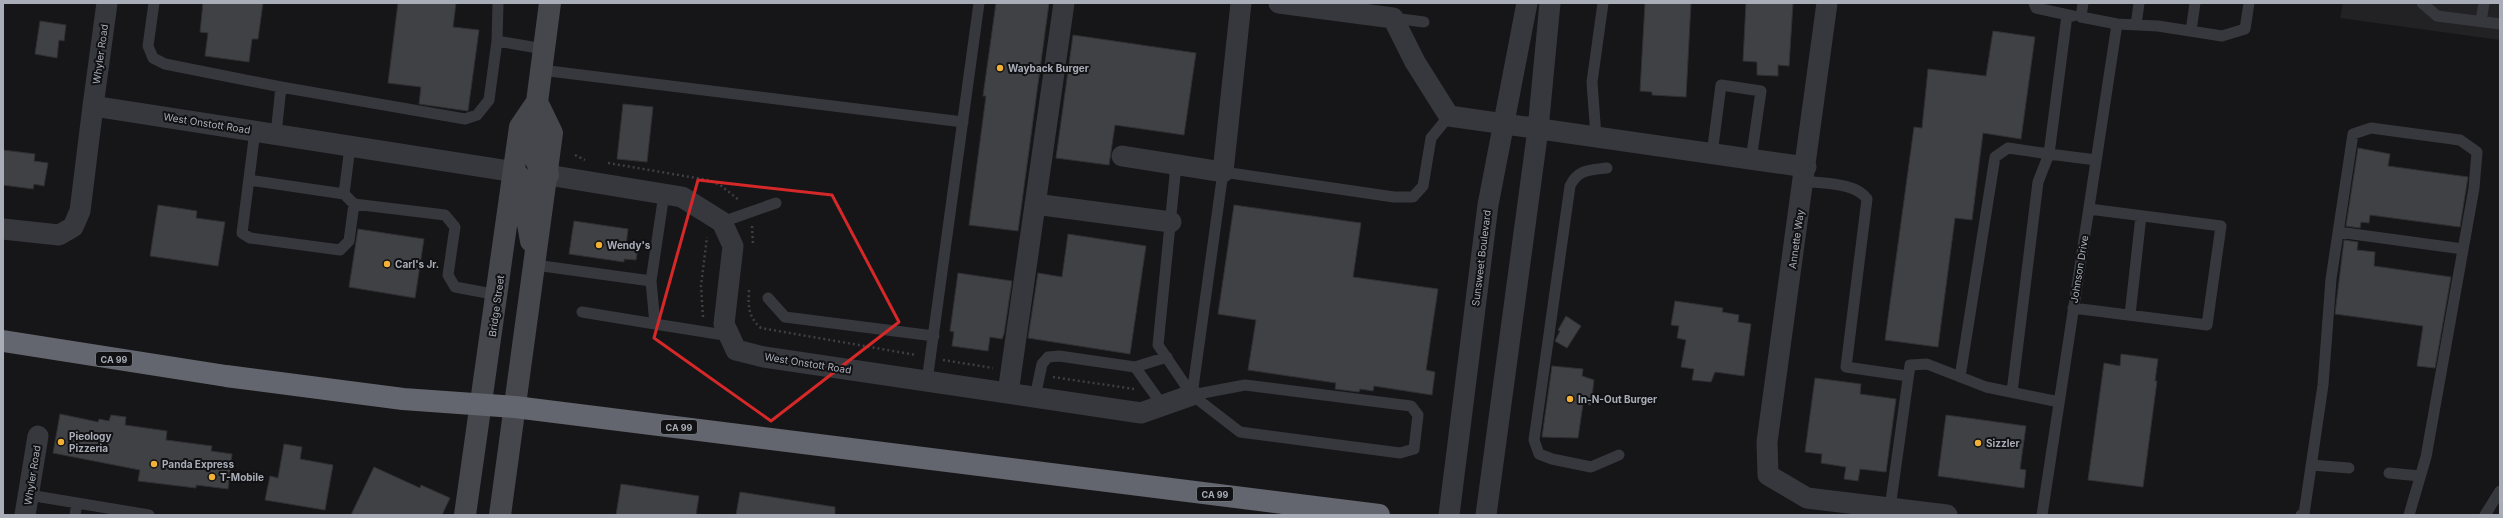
<svg xmlns="http://www.w3.org/2000/svg" width="2503" height="518" font-family="Inter,sans-serif">
  <rect width="100%" height="100%" fill="#161618"/>
  <!-- built -->
  <path fill="#222225" d="M2343,3H2500V40L2340,18Z"/>
  <!-- building -->
  <path fill="#404145" stroke="#303034" d="M203,3H263L258,39H252L249,62L205,56L208,33L200,32Z
    M398,3H456L453,27L479,30L468,111L419,104L421,87L388,83Z
    M996,3H1049L1018,231L969,225L986,96H983Z
    M1645,3H1691L1686,97L1652,95V92L1640,91Z
    M1746,3H1793L1789,66L1778,65V76L1757,75V62L1743,61Z
    M40,21L66,25L64,41L59,40L57,58L35,54Z
    M1993,31L2035,37L2021,139L1983,133L1972,220L1955,218L1938,347L1885,340L1914,127L1922,128L1928,69L1986,76Z
    M1073,35L1196,53L1184,135L1115,125L1109,165L1056,158Z
    M623,104L653,107L647,162L617,159Z
    M2358,148L2390,154L2388,166L2468,177L2460,227L2370,215L2369,223L2361,222L2360,228L2346,226Z
    M3,150L35,154L34,161L48,163L44,186L34,184L33,189L3,185Z
    M158,205L197,211L196,218L225,222L218,266L150,256Z
    M1234,205L1361,223L1353,277L1438,289L1426,370L1435,372L1432,395L1374,386L1373,391L1360,389L1359,392L1335,389L1336,383L1248,370L1256,320L1218,314Z
    M574,221L628,229L626,245L638,247L636,260L624,259V262L569,254Z
    M358,229L424,239L415,298L349,287Z
    M1068,234L1146,246L1130,354L1028,338L1038,273L1062,277Z
    M2344,240L2358,242L2357,250L2375,252L2374,266L2451,277L2435,368L2417,366L2423,326L2335,314Z
    M958,273L1012,281L1004,334L1002,339L990,337L988,351L952,346L954,332L950,331Z
    M1675,301L1723,308L1722,312L1739,315L1738,322L1751,324L1744,376L1715,372L1711,382L1692,380L1694,369L1681,367L1686,340L1677,338L1679,326L1671,325Z
    M1566,316L1581,326L1567,348L1555,341L1560,331L1558,330Z
    M2121,354L2158,359L2155,381H2157L2143,487L2088,480L2104,363L2120,366Z
    M1552,366L1583,369L1582,376L1594,380L1591,405L1583,404L1578,438L1542,437Z
    M1815,378L1861,384L1860,394L1896,399L1886,472L1860,469L1858,481L1844,479L1846,467L1821,463L1822,454L1805,452Z
    M60,414L98,422L99,419L109,421L111,415L126,417L125,425L167,431L166,440L212,446L211,451L232,454L228,489L196,485V488L138,481L140,470L53,453Z
    M1946,415L2026,426L2020,469L2026,470L2024,488L1938,476Z
    M284,444L302,447L300,459L333,465L325,510L265,500L270,476L278,478Z
    M374,467L420,488L421,485L450,498L442,515H351Z
    M621,484L699,496L696,515H616Z
    M740,492L835,507V515H736Z"/>
  <g fill="none" stroke-linecap="round" stroke-linejoin="round">
    <!-- path -->
    <path stroke="#3d3f44" stroke-width="2.5" stroke-dasharray="2 3" stroke-linecap="butt" d="M575,155L585,160
      M608,163L708,180L720,185L739,200
      M752,226L753,245
      M749,290C748,306 748,317 761,328L916,355
      M703,317L701,286L707,237
      M943,360L993,368
      M1053,377L1134,389"/>
    <!-- lane -->
    <path stroke="#37383d" stroke-width="11" d="M154,3L148,46L153,58L165,64L281,87
      M2034,3L2036,8L2073,16
      M2083,3L2081,17L2117,24L2158,26L2222,36L2245,29L2249,3
      M2422,3L2437,16L2500,24
      M1393,18L1424,22
      M2481,21L2484,3
      M2136,25L2139,3
      M2191,31L2195,3
      M497,41L544,49
      M541,70L963,122
      M276,134L281,87L465,119L477,115L489,100L497,41L498,3
      M1596,137L1592,82L1603,3
      M1712,154L1721,85L1761,91L1751,160
      M1176,165L1158,345L1192,395L1240,432L1400,453L1414,449L1418,415L1411,406L1245,385L1192,395
      M1607,168C1590,170 1578,169 1570,186L1534,440L1539,454L1552,459L1591,467L1619,455
      M249,180L344,194L354,204L349,241L340,250L250,238L242,233L255,131
      M1804,181C1823,184 1855,182 1867,199L1846,367L1908,376
      M344,194L350,147
      M664,194L651,281L655,324L730,336
      M354,204L445,215L455,227L448,275L455,287L498,295
      M722,222L776,203
      M2338,232L2463,249
      M535,265L651,281
      M768,298L785,317L934,336
      M2073,308L2207,325L2221,226L2089,209
      M582,312L655,324
      M2130,315L2141,216
      M1135,367L1163,406
      M1960,377L1995,157L2008,148L2049,154L2067,15
      M927,381L979,3
      M2012,392L2038,182L2049,154L2096,160
      M1192,395L1223,172L1394,197H1413L1423,186L1431,138L1449,116
      M1035,397L1042,364L1048,357L1059,356L1135,367L1167,357
      M2311,465L2349,468
      M2389,473L2420,476
      M29,495L149,515
      M1890,508L1910,365L1927,364L1986,387L2059,402
      M75,515L77,503
      M2042,515L2117,24
      M2301,515L2304,514L2323,385L2331,279L2353,134L2371,128L2460,140L2477,152L2474,188L2426,457L2409,515
      M2485,515L2500,491"/>
    <!-- street -->
    <path stroke="#37383d" stroke-width="21" d="M1279,3L1393,18L1415,62L1449,116L1806,167
      M1827,3L1767,442L1768,475L1807,498L1947,515
      M93,106L107,3
      M1122,156L1223,172L1241,3
      M548,175L682,197L722,222L733,246L724,324L736,350L764,357L1141,413L1192,395
      M1035,204L1171,222
      M3,229L59,235L73,227L80,211L93,106L515,172
      M1008,393L1064,3
      M25,515L38,436
      M1449,515L1488,205L1527,3
      M1486,515L1538,129L1550,3"/>
    <!-- secondary -->
    <path stroke="#45474d" stroke-width="22" d="M530,112C533,119 536,125 536,133C537,151 530,164 548,175
      M515,172L527,185L528,224L531,241
      M465,515L520,127L537,102L550,3
      M500,515L552,133L537,102"/>
    <!-- highway -->
    <path stroke="#63666e" stroke-width="22" d="M3,341L226,376L403,399L515,407L1379,515"/>
  </g>
  <!-- marked area -->
  <path fill="none" stroke="#d62828" stroke-width="3" stroke-linejoin="round" d="M698,180L832,195L899,322L771,421L654,338Z"/>
  <!-- markers -->
  <g fill="#f2b134" stroke="#111113" stroke-width="1.5">
    <circle cx="1000" cy="68" r="4"/>
    <circle cx="599" cy="245" r="4"/>
    <circle cx="387" cy="264" r="4"/>
    <circle cx="1570" cy="399" r="4"/>
    <circle cx="61" cy="442" r="4"/>
    <circle cx="1978" cy="443" r="4"/>
    <circle cx="154" cy="464" r="4"/>
    <circle cx="212" cy="477" r="4"/>
  </g>
  <g text-anchor="middle" dominant-baseline="central" stroke-width="4" stroke-linejoin="round" paint-order="stroke">
    <!-- shield labels -->
    <g fill="#111113" stroke="#7b7e86" stroke-width="1">
      <rect x="96" y="352" width="36" height="14" rx="3"/>
      <rect x="661" y="420" width="36" height="14" rx="3"/>
      <rect x="1197" y="487" width="36" height="14" rx="3"/>
    </g>
    <g font-size="9" font-weight="bold" fill="#a8adb8">
      <text x="114" y="359">CA 99</text>
      <text x="679" y="427">CA 99</text>
      <text x="1215" y="494">CA 99</text>
    </g>
    <!-- street labels -->
    <g font-size="10" fill="#a8adb8" stroke="#111113">
      <text transform="translate(100 54) rotate(-82)">Whyler Road</text>
      <text transform="translate(207 123) rotate(9)">West Onstott Road</text>
      <text transform="translate(1796 239) rotate(-82)">Annette Way</text>
      <text transform="translate(1481 258) rotate(-83)">Sunsweet Boulevard</text>
      <text transform="translate(2079 269) rotate(-81)">Johnson Drive</text>
      <text transform="translate(496 306) rotate(-82)">Bridge Street</text>
      <text transform="translate(808 363) rotate(9)">West Onstott Road</text>
      <text transform="translate(32 475) rotate(-81)">Whyler Road</text>
    </g>
    <!-- poi labels -->
    <g font-size="10" font-weight="bold" fill="#a8adb8" stroke="#111113" text-anchor="start">
      <text x="1008" y="68">Wayback Burger</text>
      <text x="607" y="245">Wendy's</text>
      <text x="395" y="264">Carl's Jr.</text>
      <text x="1578" y="399">In-N-Out Burger</text>
      <text x="69" y="436">Pieology<tspan x="69" dy="12">Pizzeria</tspan></text>
      <text x="1986" y="443">Sizzler</text>
      <text x="162" y="464">Panda Express</text>
      <text x="220" y="477">T-Mobile</text>
    </g>
  </g>
  <!-- border -->
  <rect width="2503" height="518" fill="none" stroke="#a8adb8" stroke-width="8"/>
</svg>
